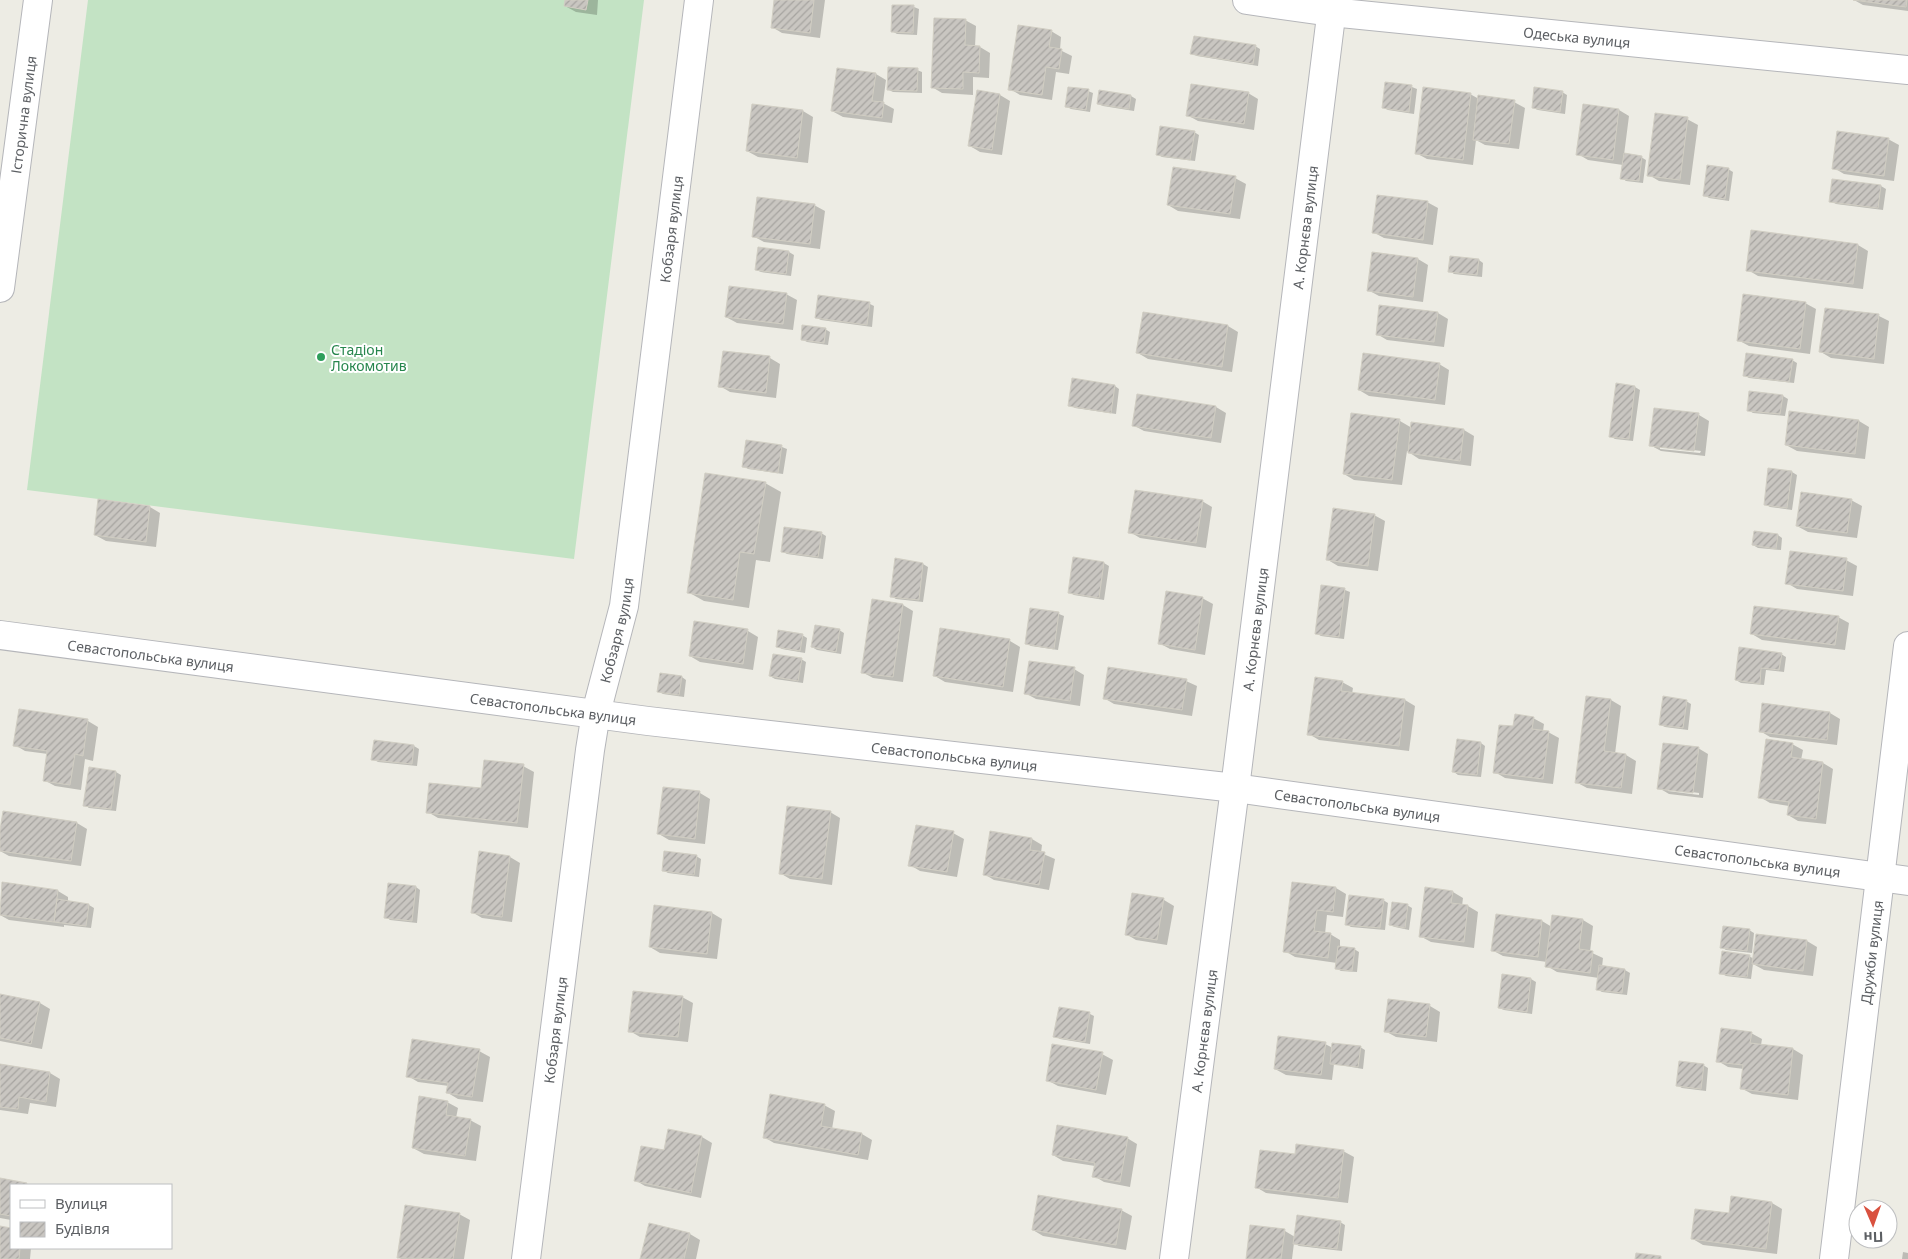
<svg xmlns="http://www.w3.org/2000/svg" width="1908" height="1259" font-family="'Noto Sans',sans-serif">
  <defs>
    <pattern id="building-hatch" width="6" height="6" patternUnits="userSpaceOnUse" patternTransform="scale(1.25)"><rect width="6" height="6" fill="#c9c6c1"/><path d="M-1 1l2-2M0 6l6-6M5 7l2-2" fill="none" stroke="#a6a4a0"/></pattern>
  </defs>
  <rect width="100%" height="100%" fill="#edece4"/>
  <!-- garden -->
  <path fill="#c3e3c4" d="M88,0H644L574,559L27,490Z"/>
  <!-- shadow -->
  <path fill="#0003" fill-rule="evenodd" d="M566,0H598L597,15L576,12L565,6Z
    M776,0H825L820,38L782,33L772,27Z
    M1854,0H1908V11L1863,5Z
    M914,7L919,9L917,35L897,34L892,31Z
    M965,20L976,26L975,47H980L990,53L989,78L973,77V95L942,93L932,87Z
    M1051,31L1061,37L1060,50L1072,56L1069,74L1056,72L1052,100L1020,95L1010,89Z
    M1255,46L1260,49L1258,66L1197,56L1192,54Z
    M917,70L922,72V93L893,92L889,90Z
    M876,74L886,80L883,103L894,109L892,123L843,117L832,111Z
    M1387,84L1412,87L1417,89L1414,114L1388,110L1384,108Z
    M1088,91L1093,93L1090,112L1071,109L1066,106Z
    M978,92L1000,95L1010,101L1002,155L980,152L970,146Z
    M1562,92L1567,95L1565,114L1538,110L1533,108Z
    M1248,93L1258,99L1254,130L1198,121L1187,115Z
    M1470,94L1479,99L1514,102L1525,108L1519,149L1485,145L1476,140L1473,165L1427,159L1416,153Z
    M1131,96L1136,99L1134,111L1103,106L1098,104Z
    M753,105L803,111L813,117L808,163L758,157L747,151Z
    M1584,105L1619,110L1629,116L1624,155L1641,157L1646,160L1643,183L1626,181L1622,178L1623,165L1588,160L1578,154Z
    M1687,119L1698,125L1690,185L1659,181L1649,175Z
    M1194,132L1199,135L1195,161L1162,157L1157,154Z
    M1888,139L1899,145L1894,181L1844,174L1834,168Z
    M1728,169L1733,172L1729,201L1709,198L1705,195Z
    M1235,178L1246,184L1240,219L1178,211L1168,205Z
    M1833,180L1881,186L1886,189L1883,210L1836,204L1831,201Z
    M1427,202L1438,208L1433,245L1384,238L1373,232Z
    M814,205L825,211L820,249L764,242L753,236Z
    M1858,245L1868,251L1863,289L1758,276L1748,270Z
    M759,249L789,252L794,255L791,276L761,272L756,270Z
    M1373,254L1418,259L1428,265L1423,302L1379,296L1368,290Z
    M1479,260L1483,263L1482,277L1454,274L1450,271Z
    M786,294L797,300L793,330L737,323L726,317Z
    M1805,303L1816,309L1810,354L1749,346L1738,340Z
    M870,304L874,306L872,327L821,320L817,318Z
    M1826,309L1879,316L1889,321L1884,364L1831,358L1821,352Z
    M1438,313L1448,319L1444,347L1387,340L1377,334Z
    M1228,326L1238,332L1232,372L1148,359L1138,353Z
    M825,329L830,332L828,345L807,342L802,339Z
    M770,358L780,364L776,398L730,392L720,386Z
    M1792,360L1797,363L1794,383L1749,378L1744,375Z
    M1439,364L1449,370L1445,405L1369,396L1359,390Z
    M1115,386L1119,389L1116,414L1075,408L1070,405Z
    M1635,387L1640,390L1633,441L1615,439L1610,436Z
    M1783,396L1788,399L1785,416L1753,413L1748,410Z
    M1216,407L1226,413L1221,443L1144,431L1133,425Z
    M1699,415L1709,421L1705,456L1661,451L1650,445ZM1660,446L1701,451L1700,453L1660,449Z
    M1400,421L1412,428L1413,424L1464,430L1474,436L1471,466L1419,459L1407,451L1402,485L1354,480L1344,474Z
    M1859,421L1869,427L1865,459L1797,451L1786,445Z
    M747,441L782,447L787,449L783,474L748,469L744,466Z
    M1792,472L1797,475L1792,510L1770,507L1765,504Z
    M765,483L781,492L770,562L756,560L749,608L704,601L688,592Z
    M1851,500L1862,506L1857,538L1808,532L1797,526Z
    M1202,501L1212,507L1206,548L1140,538L1130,532Z
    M150,507L160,513L156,547L106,541L95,535Z
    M1374,515L1385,521L1378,571L1338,566L1328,560Z
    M821,533L826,536L823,559L787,554L782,551Z
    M1778,535L1782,538L1781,550L1758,548L1753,545Z
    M1074,558L1104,563L1109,566L1104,600L1074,595L1069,592Z
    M1846,560L1857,566L1853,596L1797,589L1787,583Z
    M923,564L928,567L923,602L896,599L891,596Z
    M1345,590L1350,592L1344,639L1321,636L1316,633Z
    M1202,598L1213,604L1205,655L1170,649L1159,643Z
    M903,605L913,611L903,682L873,678L862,672Z
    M1031,609L1059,614L1064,616L1058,650L1031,646L1026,643Z
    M1838,617L1849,623L1845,650L1762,640L1752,634Z
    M695,623L748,631L758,637L753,670L700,662L690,656Z
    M839,630L844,633L841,654L817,650L812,647Z
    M942,630L1010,641L1020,647L1013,692L945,682L935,676Z
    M802,635L807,638L805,653L782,649L777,646Z
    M1781,654L1786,657L1784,672L1766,670L1764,685L1741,683L1736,680Z
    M801,659L806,662L803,683L775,679L770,676Z
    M1074,669L1084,675L1080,706L1036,699L1025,693Z
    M682,677L686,680L684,697L663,694L658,691Z
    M1186,681L1197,686L1192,716L1114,704L1104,698Z
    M1342,682L1353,688L1352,694L1405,700L1415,706L1409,751L1319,740L1309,734Z
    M1611,700L1621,706L1615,754L1626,755L1636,761L1632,794L1587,788L1576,782Z
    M1686,701L1691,704L1688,730L1665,727L1661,725Z
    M1763,704L1830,713L1840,719L1837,745L1770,737L1760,731Z
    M20,711L88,721L98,727L93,761L85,759L81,790L55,786L44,780L48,754L25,751L15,745Z
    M1533,718L1544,724L1543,731L1548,732L1559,738L1553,784L1505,778L1495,772L1514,728Z
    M375,742L414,746L419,749L417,766L378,762L373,759Z
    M1481,743L1485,746L1481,777L1458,775L1454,772Z
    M1792,744L1803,750L1801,760L1823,763L1833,769L1826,824L1798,821L1788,815L1789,806L1770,803L1760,797Z
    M1698,748L1708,754L1703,798L1669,794L1659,788ZM1668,789L1699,793V795L1668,791Z
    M523,766L534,772L528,828L438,818L428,812L482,789Z
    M90,769L116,772L121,775L116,811L89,808L85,805Z
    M700,793L710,799L705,844L669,840L659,834Z
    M830,812L840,818L832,885L790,879L780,873Z
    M77,823L87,829L81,866L9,856L0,851V839Z
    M991,832L1032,839L1042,845L1041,853L1055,859L1049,890L994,880L984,874Z
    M953,833L964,839L957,877L920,871L910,865Z
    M696,856L701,859L699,877L668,873L663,870Z
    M510,857L520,863L512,922L482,918L472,912Z
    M3,883L58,891L68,897V902L89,905L94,908L91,928L64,925V927L9,920L0,915Z
    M1293,883L1336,888L1346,894L1343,917L1327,915L1325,934H1330L1340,940V948L1354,949L1359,952L1357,972L1341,971L1336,968L1337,963L1295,957L1285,951Z
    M416,887L420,890L417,923L390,920L386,917Z
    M1453,892L1463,898L1462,906H1468L1478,912L1474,948L1431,942L1420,936Z
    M1133,894L1164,900L1174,906L1167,945L1136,940L1126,934Z
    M1383,900L1388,903L1385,930L1351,927L1346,924Z
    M1407,905L1412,908L1409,930L1395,927L1390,925Z
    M655,906L712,913L722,919L717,959L660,953L650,947Z
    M1583,920L1593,926L1590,952L1603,958L1602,967L1625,970L1630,973L1627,995L1602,992L1597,989L1599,978L1557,972L1547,966V962L1503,956L1492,950L1542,921L1552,927Z
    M1749,930L1754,933L1752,953L1726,950L1721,947Z
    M1807,941L1817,947L1813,976L1764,970L1753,964L1751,979L1726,976L1721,973L1749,956L1754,959Z
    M1531,979L1536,982L1532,1014L1504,1010L1499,1008Z
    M0,995L40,1003L50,1009L42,1049L0,1041Z
    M682,997L693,1003L688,1042L640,1037L630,1031Z
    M1389,1000L1430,1006L1440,1012L1437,1042L1396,1037L1385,1031Z
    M1090,1014L1094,1016L1090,1044L1060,1039L1055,1036Z
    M1751,1033L1762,1039L1761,1045L1793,1049L1803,1055L1798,1100L1752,1094L1741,1088L1744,1069L1728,1067L1718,1061Z
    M1325,1044L1333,1048L1360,1047L1365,1050L1363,1069L1334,1064L1332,1080L1286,1075L1275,1069Z
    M479,1051L490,1057L483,1102L458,1099L448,1093L449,1086L418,1082L408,1076Z
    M1102,1054L1113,1060L1106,1095L1058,1086L1047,1080Z
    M0,1065L50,1073L60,1079L56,1107L30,1103L28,1114L0,1110Z
    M1703,1065L1708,1068L1706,1091L1682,1088L1677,1085Z
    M447,1102L458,1108L456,1118L470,1120L481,1126L476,1161L424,1154L413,1148Z
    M824,1105L835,1111L832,1129L862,1134L872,1140L868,1160L774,1143L764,1137Z
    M669,1131L702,1137L712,1143L701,1198L645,1186L635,1180L665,1152Z
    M1127,1138L1137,1144L1130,1187L1104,1182L1094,1176L1095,1166L1063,1161L1053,1155Z
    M1343,1151L1354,1157L1348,1203L1266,1193L1256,1187L1296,1156Z
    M0,1180L29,1185H11V1220L0,1218Z
    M1732,1198L1772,1203L1782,1209L1777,1254L1703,1245L1693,1239L1730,1215Z
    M1121,1210L1132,1216L1126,1250L1043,1236L1033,1230Z
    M459,1214L470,1220L464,1259H401L399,1257Z
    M1340,1222L1345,1225L1342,1251L1299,1246L1294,1243L1292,1259H1247L1251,1226L1285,1231L1295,1237Z
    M649,1225L690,1234L700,1240L696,1259H642Z
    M0,1227L11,1229V1248H31L30,1259H0Z
    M1903,1252L1908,1253V1259H1902Z"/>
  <!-- building -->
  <path fill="url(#building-hatch)" stroke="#d1cec3" d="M565,0H588L586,10L564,6Z
    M774,0H814L810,33L771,28Z
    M1853,0H1907L1906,7Z
    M892,5H914L913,33L891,32Z
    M934,18L966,19L965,45L980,46L979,73L963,72V89L931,88Z
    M1018,25L1052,30L1049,47L1062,49L1059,69L1046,67L1042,95L1008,90Z
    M1194,36L1256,45L1253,64L1190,54Z
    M888,67L918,68L917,91L887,90Z
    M837,68L876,73L872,101L884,102L882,118L831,111Z
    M1385,82L1412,85L1409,112L1382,108Z
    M1191,84L1249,92L1244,124L1186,116Z
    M1068,87L1089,89L1086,110L1065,107Z
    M1423,87L1471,93L1463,160L1415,154Z
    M1534,87L1563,91L1560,112L1532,108Z
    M977,90L1000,94L992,150L968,146Z
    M1099,90L1131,95L1129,109L1097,104Z
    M1478,95L1515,100L1509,144L1473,140Z
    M752,104L803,110L797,158L746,151Z
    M1583,104L1619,109L1613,160L1576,155Z
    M1655,113L1688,117L1680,180L1647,176Z
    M1160,126L1195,131L1190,160L1156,155Z
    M1837,131L1889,138L1884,176L1832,169Z
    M1624,153L1642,156L1639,181L1620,179Z
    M1707,165L1729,168L1725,199L1703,196Z
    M1173,167L1236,176L1230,214L1167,205Z
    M1832,179L1881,185L1878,208L1829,202Z
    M1377,195L1428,201L1423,240L1372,233Z
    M757,197L815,204L810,244L752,237Z
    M1751,230L1858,244L1853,284L1746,271Z
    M758,247L789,251L786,274L755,270Z
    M1372,252L1418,258L1413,297L1367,291Z
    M1450,256L1479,259L1477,275L1448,272Z
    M729,286L787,293L783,324L725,317Z
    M1743,294L1806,302L1800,349L1737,341Z
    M818,295L870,302L867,325L815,318Z
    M1379,305L1438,312L1434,342L1376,335Z
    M1825,308L1879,314L1874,359L1819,352Z
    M1143,312L1228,325L1222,367L1136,353Z
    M802,325L826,328L824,343L801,340Z
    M723,351L770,356L766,393L718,387Z
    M1363,353L1440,363L1435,400L1358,390Z
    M1746,353L1793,359L1789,382L1743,376Z
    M1072,378L1115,385L1111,413L1068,406Z
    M1616,383L1635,386L1629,439L1609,437Z
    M1749,391L1783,395L1780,414L1747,411Z
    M1137,394L1216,406L1211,438L1132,426Z
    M1654,408L1699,413L1694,451L1649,446Z
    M1789,411L1859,420L1855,454L1785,445Z
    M1351,413L1400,419L1392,480L1343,474Z
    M1411,422L1464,429L1460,461L1408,453Z
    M746,440L782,445L778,473L742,467Z
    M1768,468L1792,471L1787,508L1764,505Z
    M705,473L766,482L754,554L740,552L733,600L687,593Z
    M1135,490L1203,500L1196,543L1128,533Z
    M1801,492L1852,499L1847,533L1796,526Z
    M98,499L150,506L146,542L94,535Z
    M1333,508L1375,514L1368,566L1326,560Z
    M784,527L822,532L818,557L781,552Z
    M1754,531L1778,534L1776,549L1752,545Z
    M1790,551L1847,558L1843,591L1785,584Z
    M1073,557L1104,562L1099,598L1068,593Z
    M895,558L923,563L919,600L890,597Z
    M1321,585L1345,588L1339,637L1315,634Z
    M1166,591L1203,597L1195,650L1158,644Z
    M872,599L903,604L893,677L861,673Z
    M1754,606L1839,616L1835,645L1750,634Z
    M1030,608L1059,612L1054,649L1025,644Z
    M694,621L748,629L743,664L689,656Z
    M815,625L840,629L836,652L811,647Z
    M940,628L1010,639L1003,687L933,676Z
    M778,630L803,634L800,651L776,647Z
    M1739,647L1782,653L1779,670L1761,668L1760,684L1735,680Z
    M773,654L802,658L798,681L769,676Z
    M1029,661L1075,667L1070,701L1024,694Z
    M1108,667L1187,679L1182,710L1103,699Z
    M660,673L682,676L679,695L657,692Z
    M1315,677L1343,681L1341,691L1405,699L1399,746L1307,735Z
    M1586,696L1611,699L1604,751L1626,754L1621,788L1575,783Z
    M1663,696L1687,700L1683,728L1659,725Z
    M1762,703L1830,712L1827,740L1759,732Z
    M19,709L88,719L83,756L75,754L70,785L43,781L47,751L13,746Z
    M1515,714L1534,717L1532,729L1549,731L1543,779L1493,773L1499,725L1513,726Z
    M1457,739L1481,742L1477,775L1452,772Z
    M1766,739L1793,743L1791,757L1823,762L1816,819L1787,815L1789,802L1758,798Z
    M374,740L414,745L412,764L371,760Z
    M1663,743L1699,747L1693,793L1657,789Z
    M484,760L524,764L517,823L426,813L429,783L481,788Z
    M89,767L116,771L111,809L83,806Z
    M663,787L700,791L695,839L657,834Z
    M787,806L831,811L822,879L779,874Z
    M3,811L77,822L71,861L0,851V830Z
    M916,825L954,831L947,872L908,866Z
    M990,831L1032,838L1030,850L1045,852L1039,885L983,875Z
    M479,851L510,856L502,917L471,913Z
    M664,851L697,855L694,875L662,871Z
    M2,882L58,890L54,922L0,915Z
    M1292,882L1336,887L1333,912L1317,910L1314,931L1331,933L1328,958L1283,952Z
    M388,883L416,886L412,921L384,918Z
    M1425,887L1453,891L1451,903L1468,905L1464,942L1419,937Z
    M1132,893L1164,898L1157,940L1125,935Z
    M1349,895L1384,899L1380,928L1345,925Z
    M57,899L89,904L86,926L54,922Z
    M1392,902L1408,904L1405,928L1389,925Z
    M654,905L712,912L707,954L649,947Z
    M1496,914L1542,920L1538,957L1491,951Z
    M1552,915L1583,919L1579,949L1593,951L1590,973L1545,967Z
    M1723,926L1750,929L1747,951L1720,948Z
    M1756,934L1807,940L1803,971L1752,964Z
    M1338,946L1355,948L1352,971L1335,969Z
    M1722,951L1750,955L1747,977L1719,974Z
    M1599,965L1625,969L1622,993L1596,990Z
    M1502,974L1531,978L1527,1012L1498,1008Z
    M633,991L683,996L678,1037L628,1032Z
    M0,994L40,1002L31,1044L0,1038Z
    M1388,999L1430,1004L1426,1037L1384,1032Z
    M1059,1007L1090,1012L1085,1042L1053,1037Z
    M1721,1028L1752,1032L1750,1043L1793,1048L1788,1095L1740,1089L1743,1065L1716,1062Z
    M1278,1036L1326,1042L1321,1075L1274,1069Z
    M412,1039L480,1049L472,1097L446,1093L448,1083L406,1077Z
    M1332,1043L1361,1046L1358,1067L1330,1064Z
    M1052,1044L1103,1052L1096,1090L1046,1081Z
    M1679,1061L1704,1064L1701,1089L1676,1086Z
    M0,1064L50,1072L46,1102L19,1097L18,1109L0,1107Z
    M770,1094L825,1104L821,1126L862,1133L858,1155L763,1138Z
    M419,1096L448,1101L446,1115L471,1119L465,1156L412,1148Z
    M1057,1125L1128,1137L1120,1182L1092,1177L1095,1163L1052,1155Z
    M668,1129L702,1136L691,1193L634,1181L641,1146L664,1150Z
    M1296,1144L1344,1150L1338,1198L1255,1188L1260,1150L1295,1154Z
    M0,1178L27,1183L26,1185H11V1216L0,1214Z
    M1038,1195L1122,1209L1116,1245L1032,1230Z
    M1731,1196L1772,1202L1766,1249L1691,1239L1695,1209L1729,1213Z
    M405,1205L460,1213L453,1259L397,1258Z
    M1297,1215L1341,1221L1337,1249L1293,1244Z
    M649,1223L690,1233L684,1259H640Z
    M1250,1225L1285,1229L1281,1259H1246Z
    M0,1226L11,1228V1248H20L19,1259H0Z
    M1636,1253L1661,1256V1259H1635Z"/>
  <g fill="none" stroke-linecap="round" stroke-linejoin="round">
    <defs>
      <g id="minor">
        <path id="s1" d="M1247,0L1331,12L1908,70"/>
        <path id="s2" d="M0,288L38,0"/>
        <path id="s3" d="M0,635L648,721L1235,788L1908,881"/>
        <path id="s4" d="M526,1259L590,750L596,713L624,606L699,0"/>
        <path id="s5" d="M1174,1259L1235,788L1333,0"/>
        <path id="s6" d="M1834,1259L1908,646"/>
      </g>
    </defs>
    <!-- minor casing -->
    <use href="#minor" stroke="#b5b6ba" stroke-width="30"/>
    <!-- minor -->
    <use href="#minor" stroke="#fff" stroke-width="28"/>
  </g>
  <!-- markers -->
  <circle fill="#2e9e5b" stroke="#fff" stroke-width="2" cx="321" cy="357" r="5"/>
  <g text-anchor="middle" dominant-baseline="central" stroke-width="4" stroke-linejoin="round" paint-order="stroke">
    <!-- street labels -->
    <g font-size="14" fill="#5c5f63" stroke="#fff">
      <text stroke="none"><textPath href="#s1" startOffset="332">Одеська вулиця</textPath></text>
      <text stroke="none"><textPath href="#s2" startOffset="175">Історична вулиця</textPath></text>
      <text stroke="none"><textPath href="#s5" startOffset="1040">А. Корнєва вулиця</textPath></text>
      <text stroke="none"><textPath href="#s4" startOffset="1041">Кобзаря вулиця</textPath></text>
      <text stroke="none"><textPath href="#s4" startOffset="636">Кобзаря вулиця</textPath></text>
      <text stroke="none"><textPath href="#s5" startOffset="635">А. Корнєва вулиця</textPath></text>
      <text stroke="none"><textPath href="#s3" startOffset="152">Севастопольська вулиця</textPath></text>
      <text stroke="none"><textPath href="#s3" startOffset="558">Севастопольська вулиця</textPath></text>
      <text stroke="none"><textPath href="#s3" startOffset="962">Севастопольська вулиця</textPath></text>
      <text stroke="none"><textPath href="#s3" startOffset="1368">Севастопольська вулиця</textPath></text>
      <text stroke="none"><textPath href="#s3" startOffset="1772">Севастопольська вулиця</textPath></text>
      <text stroke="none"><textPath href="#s6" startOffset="309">Дружби вулиця</textPath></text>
      <text stroke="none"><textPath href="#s4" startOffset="231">Кобзаря вулиця</textPath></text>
      <text stroke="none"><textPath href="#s5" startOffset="230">А. Корнєва вулиця</textPath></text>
    </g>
    <!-- leisure labels -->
    <g font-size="14" fill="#27864d" stroke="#fff" text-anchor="start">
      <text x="331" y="349">Стадіон<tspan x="331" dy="16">Локомотив</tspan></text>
    </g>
  </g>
  <!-- legend -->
  <rect x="10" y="1184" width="162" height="65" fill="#ffffff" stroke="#bebfc1"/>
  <rect x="20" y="1200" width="25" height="8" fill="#ffffff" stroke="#bebfc1"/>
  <text x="55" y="1209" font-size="15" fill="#5c5f63">Вулиця</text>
  <rect x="20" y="1222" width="25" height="15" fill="url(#building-hatch)" stroke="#bebfc1"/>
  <text x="55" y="1234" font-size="15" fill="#5c5f63">Будівля</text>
  <!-- north arrow -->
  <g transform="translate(1873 1224) rotate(178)"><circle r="24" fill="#ffffff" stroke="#bebfc1"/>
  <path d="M0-4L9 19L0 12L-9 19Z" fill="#d9513f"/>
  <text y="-8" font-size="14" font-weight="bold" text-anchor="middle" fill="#5c5f63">Пн</text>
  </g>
</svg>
